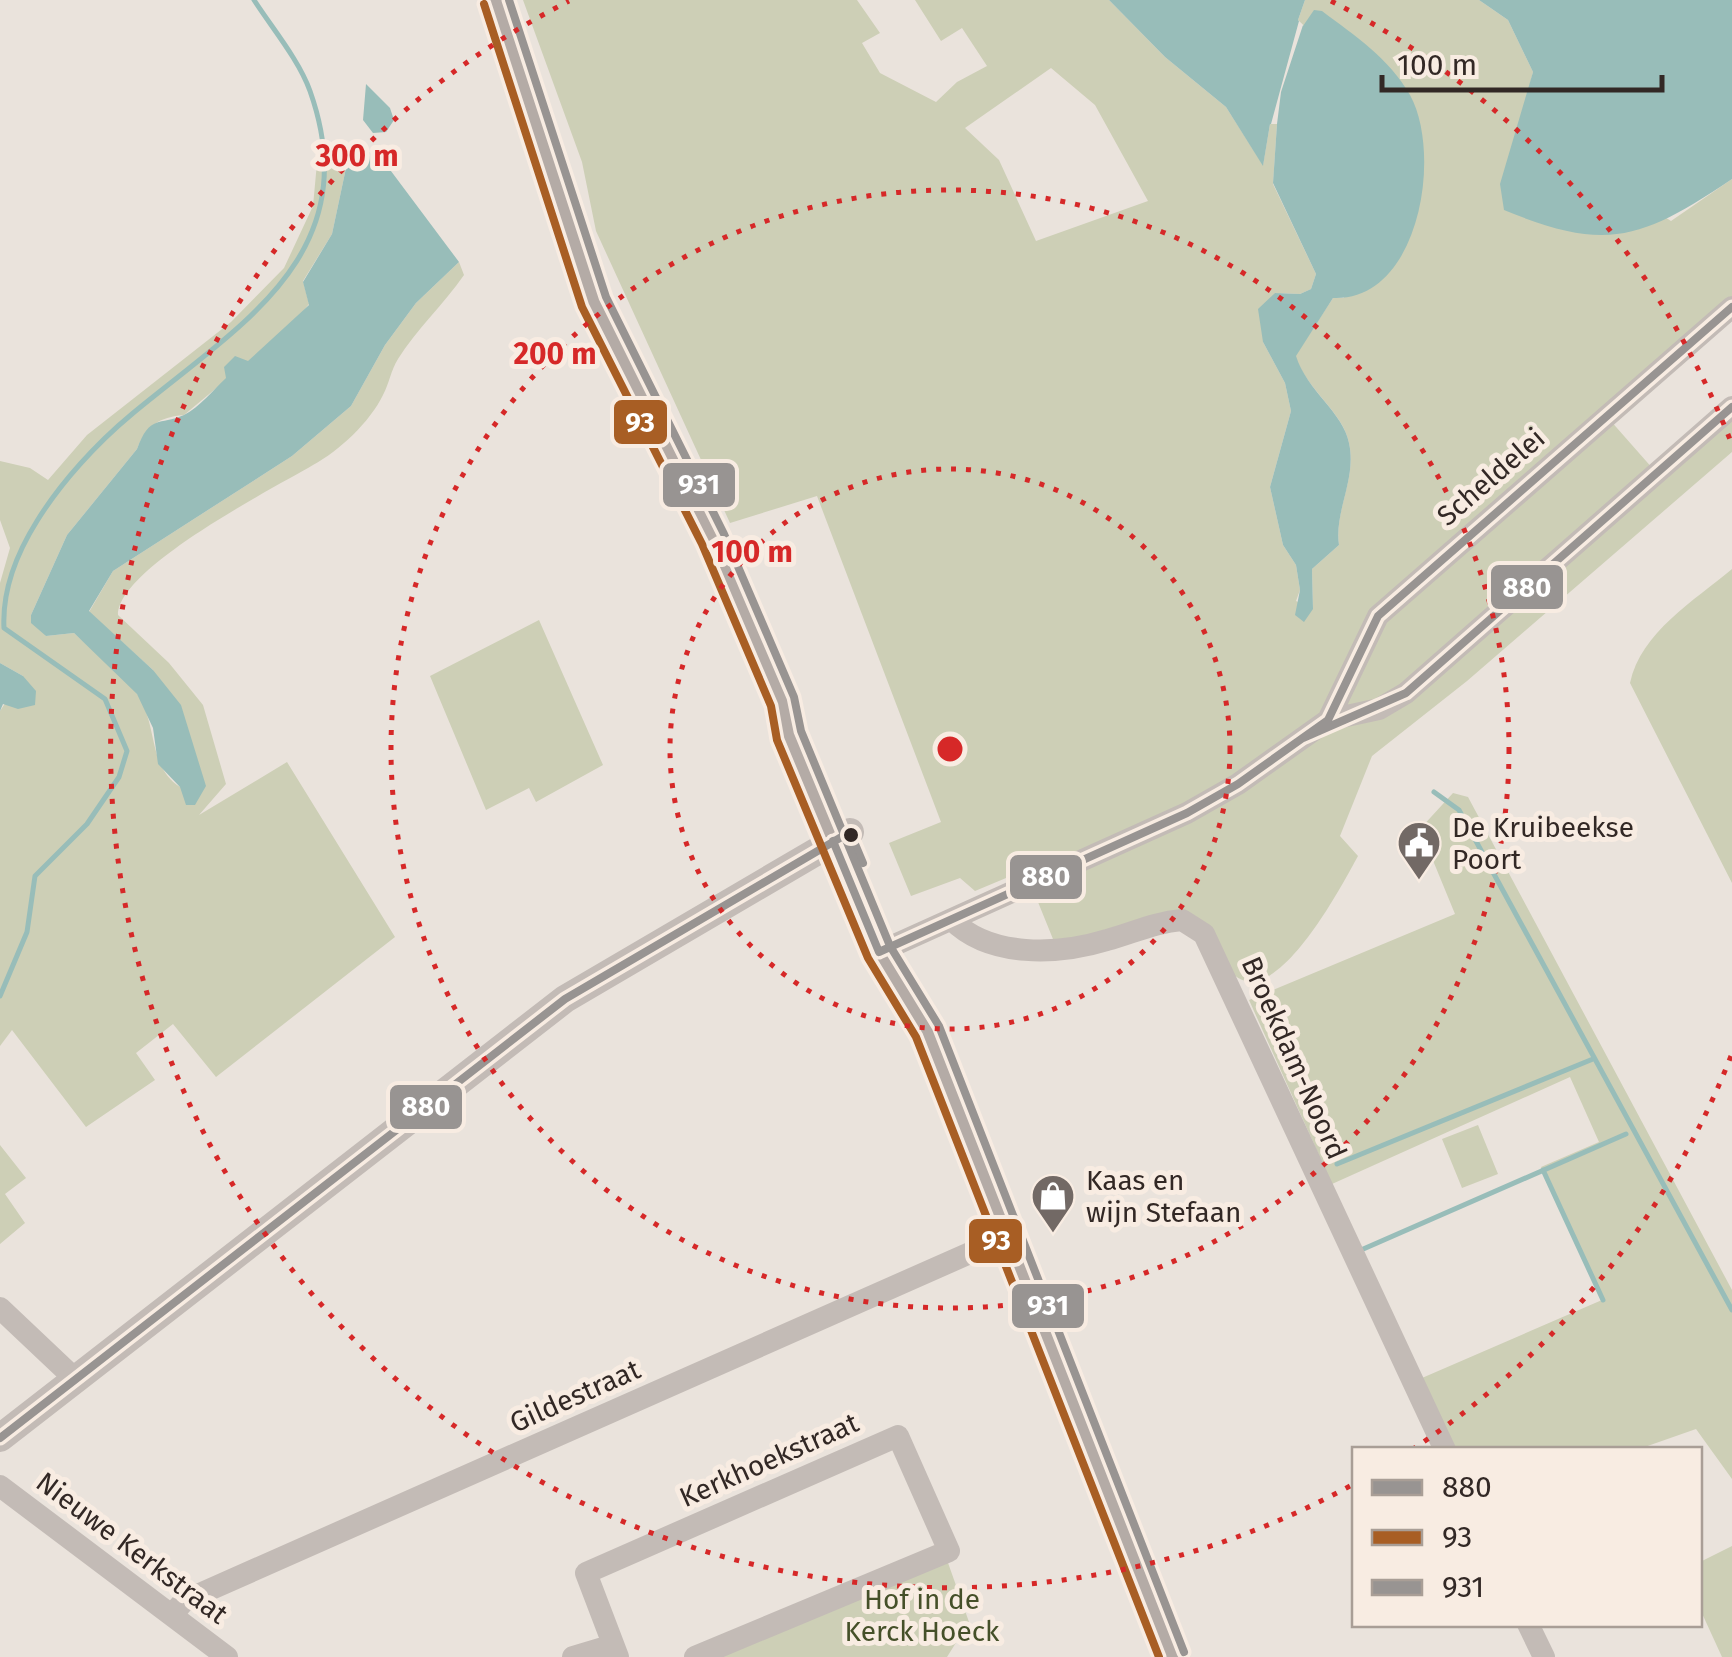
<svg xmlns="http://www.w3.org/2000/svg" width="1732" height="1657" font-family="'Fira Sans',sans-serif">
  <rect width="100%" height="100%" fill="#eae3dc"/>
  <!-- green -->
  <path fill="#cdcfb6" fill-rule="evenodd" d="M523,0H857L880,33L862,43L880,73L936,102L957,82L987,66L962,28L941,41L915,0H1109L1165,57L1226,107L1263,165L1270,124H1277L1273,184L1316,274L1311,289L1300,294L1275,293L1263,342L1285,383L1291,411L1270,487L1283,545L1296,565L1300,590L1296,601L1313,609L1312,569L1339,545C1334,510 1357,479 1349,443C1343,412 1307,390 1295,356L1333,298H1344L1304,26L1298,20L1305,0H1479L1508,20L1533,72L1520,124L1671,221L1732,179V296L1602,411L1661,478L1732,416V452L1467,681L1372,756L1340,836L1358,856C1343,883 1269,1027 1227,967C1211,944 1210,918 1179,910L1055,944L1025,870L975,891L960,878L911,896L889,843L941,822L817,496L730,523L596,231L582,162ZM1051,68L1095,105L1148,201L1036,241L999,160L965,128Z
    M318,152L354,155L346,168L332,234L303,281L309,304L292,325L184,415C159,417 146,426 137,449L67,535L31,615L46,636L74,633C94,652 123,672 138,695C158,726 148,767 180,787L153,670L89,612L113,571L292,456L351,406L385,345L416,303L459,262L464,275C444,304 416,330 398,359C391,370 389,384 383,395C370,422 339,451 313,465C272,489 118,568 118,615L169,663L203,705L226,784L199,815L287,762L395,937L216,1077L173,1024L136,1053L155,1080L86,1127L12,1030L0,1046V711L23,676L0,663V583L10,548L0,520V461L30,468L48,480L87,435L231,322L284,268L313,206Z
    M1732,569V883L1630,683C1641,632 1694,601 1732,569Z
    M539,620L603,765L536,802L529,788L486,810L430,676Z
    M1453,793L1468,797L1732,1290V1479L1696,1429L1639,1449H1456L1422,1378L1602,1300L1541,1167L1599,1142L1570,1077L1332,1184L1249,1000L1455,914L1420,829Z
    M1478,1125L1498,1174L1462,1188L1442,1139Z
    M0,1145L26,1178L5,1194L25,1223L0,1244Z
    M1732,1546V1657H1722L1700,1609V1562Z
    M947,1560L969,1622L947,1657H711Z"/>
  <!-- water -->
  <path fill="#98bdb9" d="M1109,0H1305L1298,20L1303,26L1314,10L1322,11C1355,36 1389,58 1410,95C1443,155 1419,302 1333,298L1296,356C1307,391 1343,412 1349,443C1357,479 1334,511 1339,545L1312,569L1313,609L1304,622L1295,615L1300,590L1296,565L1283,545L1270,487L1291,411L1285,383L1263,342L1258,309L1275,293L1300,294L1311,289L1316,274L1273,183L1277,124H1270L1263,166L1226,107L1165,57Z
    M1479,0H1732V179C1642,239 1608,253 1504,210L1500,184L1533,72L1508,20Z
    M366,84L390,108L394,120L386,132L373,133L363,120Z
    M367,151L382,159L459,262L416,303L385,345L351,406L292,456L113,571L89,611L153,670L181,705L206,786L195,805H186L180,787L158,764L153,728L137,694L74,633L46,636L31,623V615L67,535L137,449C150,414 159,426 184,415C199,408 214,389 226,378L224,367L235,356L248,361L309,305L303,282L332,234L346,168L354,155Z
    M0,663L23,676L36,691L35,705L18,709L3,704L0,711Z"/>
  <!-- pier -->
  <path fill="#eae3dc" d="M1299,21L1303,25L1281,92L1277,124H1271Z"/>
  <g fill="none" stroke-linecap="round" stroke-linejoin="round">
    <!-- stream -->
    <path stroke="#98bdb9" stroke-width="5" d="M1434,792L1459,810L1732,1310
      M0,996L27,932L35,876L87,824L119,777L127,751L105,699L4,628C2,590 17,553 37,521C61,482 97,443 132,414C239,325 368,255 310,91C299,60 272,28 254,0
      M1337,1164L1593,1059
      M1543,1170L1603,1300
      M1361,1250L1626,1134"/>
    <!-- minor -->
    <path stroke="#c3bbb6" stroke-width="22" d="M1328,720L1379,709L1406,693L1732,407
      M952,920C990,958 1058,955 1107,940C1133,933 1155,922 1182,920L1204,934L1445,1450
      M879,952L1187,813L1238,784L1328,720L1378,616L1732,307
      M0,1308L74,1378
      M0,1486L227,1657
      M172,1615L184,1601L1006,1237
      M1528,1624L1544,1657
      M573,1657L613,1645
      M618,1657L586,1573L898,1436L949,1551L695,1657"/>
    <!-- tertiary -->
    <path stroke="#c3bbb6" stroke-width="28" d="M0,1438L565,999L850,832"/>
    <!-- secondary -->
    <path stroke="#b4aba6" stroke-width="30" d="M496,0L594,302L713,539L783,702L789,735L879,952L927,1031
      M921,1012L1172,1657"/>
    <defs>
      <path id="bus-1" d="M1303,738L1406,693L1732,407
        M833,841L879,952L1187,813L1238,784L1328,720L1378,616L1732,307
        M0,1438L565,999L850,832L863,863"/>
      <path id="bus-2" d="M484,4L582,307L702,544L771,706L777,740L868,958L916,1037L1159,1657"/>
      <path id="bus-3" d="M509,0L606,297L724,534L794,697L801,731L890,946L939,1026L1184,1652"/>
    </defs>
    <!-- bus-1 casing -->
    <use href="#bus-1" stroke="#f8ece2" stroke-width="15"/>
    <!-- bus-2 casing -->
    <use href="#bus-2" stroke="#f8ece2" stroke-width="15"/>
    <!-- bus-3 casing -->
    <use href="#bus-3" stroke="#f8ece2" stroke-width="15"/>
    <!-- bus-1 -->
    <use href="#bus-1" stroke="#989492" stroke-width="8"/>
    <!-- bus-2 -->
    <use href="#bus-2" stroke="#a85e24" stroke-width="8"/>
    <!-- bus-3 -->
    <use href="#bus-3" stroke="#989492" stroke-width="8"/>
  </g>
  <!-- distance rings -->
  <g fill="none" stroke="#d62828" stroke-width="5" stroke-dasharray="5 10">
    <circle cx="950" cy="749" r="280"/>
    <circle cx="950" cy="749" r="559"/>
    <path d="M1731 1056A839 839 0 0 1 1413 1449M1350 1486A839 839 0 1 1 569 1M1331 1A839 839 0 0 1 1731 442"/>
  </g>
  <!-- icons -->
  <defs>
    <symbol id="civic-pin" viewBox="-11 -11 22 30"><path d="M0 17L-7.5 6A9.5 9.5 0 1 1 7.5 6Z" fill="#726965" stroke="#f8ece2"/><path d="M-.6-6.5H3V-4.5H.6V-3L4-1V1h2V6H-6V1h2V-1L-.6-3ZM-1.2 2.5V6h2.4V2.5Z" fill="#fff"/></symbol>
    <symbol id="shop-pin" viewBox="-11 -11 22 30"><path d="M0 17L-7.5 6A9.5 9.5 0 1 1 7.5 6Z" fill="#726965" stroke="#f8ece2"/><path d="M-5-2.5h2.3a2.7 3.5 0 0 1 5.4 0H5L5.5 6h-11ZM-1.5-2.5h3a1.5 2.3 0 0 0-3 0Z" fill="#fff"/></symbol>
  </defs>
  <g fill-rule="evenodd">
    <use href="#civic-pin" x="1394" y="818" width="50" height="68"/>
    <use href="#shop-pin" x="1028" y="1171" width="50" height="68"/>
  </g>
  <!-- markers -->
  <circle fill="#322825" stroke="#f8ece2" stroke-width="4" cx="851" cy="835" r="9"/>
  <g text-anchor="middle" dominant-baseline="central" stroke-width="10" stroke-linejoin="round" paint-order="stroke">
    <!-- street labels -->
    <g font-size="28" fill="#322825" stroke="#f8ece2">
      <text transform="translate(1491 477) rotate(-41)">Scheldelei</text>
      <text transform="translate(1294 1058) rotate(66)">Broekdam-Noord</text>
      <text transform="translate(575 1396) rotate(-24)">Gildestraat</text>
      <text transform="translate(769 1460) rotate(-24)">Kerkhoekstraat</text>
      <text transform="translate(132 1548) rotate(37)">Nieuwe Kerkstraat</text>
    </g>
    <!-- poi labels -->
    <g font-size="28" fill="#322825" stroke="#f8ece2" text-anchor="start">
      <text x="1452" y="827">De Kruibeekse<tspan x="1452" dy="32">Poort</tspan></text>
      <text x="1086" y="1180">Kaas en<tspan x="1086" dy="32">wijn Stefaan</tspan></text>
    </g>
    <!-- park labels -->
    <g font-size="28" fill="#455029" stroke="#f8ece2">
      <text x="922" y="1599">Hof in de<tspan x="922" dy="32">Kerck Hoeck</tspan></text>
    </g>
  </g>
  <circle cx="950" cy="749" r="15" fill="#d62828" stroke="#f8ece2" stroke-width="5"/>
  <g font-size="30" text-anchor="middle" font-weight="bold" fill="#d62828" stroke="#f8ece2" stroke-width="10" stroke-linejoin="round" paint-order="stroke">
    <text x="357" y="166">300 m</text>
    <text x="555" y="364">200 m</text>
    <text x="752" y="562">100 m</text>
  </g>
  <g stroke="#f8ece2" stroke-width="4">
    <rect x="612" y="398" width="57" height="48" rx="10" fill="#a85e24"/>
    <rect x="661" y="461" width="76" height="48" rx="10" fill="#989492"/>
    <rect x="1489" y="563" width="76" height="48" rx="10" fill="#989492"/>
    <rect x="1008" y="853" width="76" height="48" rx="10" fill="#989492"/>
    <rect x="388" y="1083" width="76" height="48" rx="10" fill="#989492"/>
    <rect x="967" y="1217" width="57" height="48" rx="10" fill="#a85e24"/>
    <rect x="1010" y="1282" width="76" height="48" rx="10" fill="#989492"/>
  </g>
  <g font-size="28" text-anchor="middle" font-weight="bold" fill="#fff">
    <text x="640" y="432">93</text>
    <text x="699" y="494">931</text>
    <text x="1527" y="597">880</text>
    <text x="1046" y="886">880</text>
    <text x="426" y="1116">880</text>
    <text x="996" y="1250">93</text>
    <text x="1048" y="1315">931</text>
  </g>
  <!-- legend -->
  <rect x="1352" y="1447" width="350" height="180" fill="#f8ece2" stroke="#a99e96" stroke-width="2.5"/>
  <rect x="1372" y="1480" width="50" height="15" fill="#989492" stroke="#a99e96" stroke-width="2.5"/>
  <text x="1442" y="1497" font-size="30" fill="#322825">880</text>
  <rect x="1372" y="1530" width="50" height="15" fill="#a85e24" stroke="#a99e96" stroke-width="2.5"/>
  <text x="1442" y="1547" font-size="30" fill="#322825">93</text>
  <rect x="1372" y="1580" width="50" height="15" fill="#989492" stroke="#a99e96" stroke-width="2.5"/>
  <text x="1442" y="1597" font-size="30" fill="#322825">931</text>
  <!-- scale -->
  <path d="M1382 75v15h280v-15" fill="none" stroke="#322825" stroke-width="5"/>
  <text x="1397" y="75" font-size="30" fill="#322825" stroke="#f8ece2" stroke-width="8" paint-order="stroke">100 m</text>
</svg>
